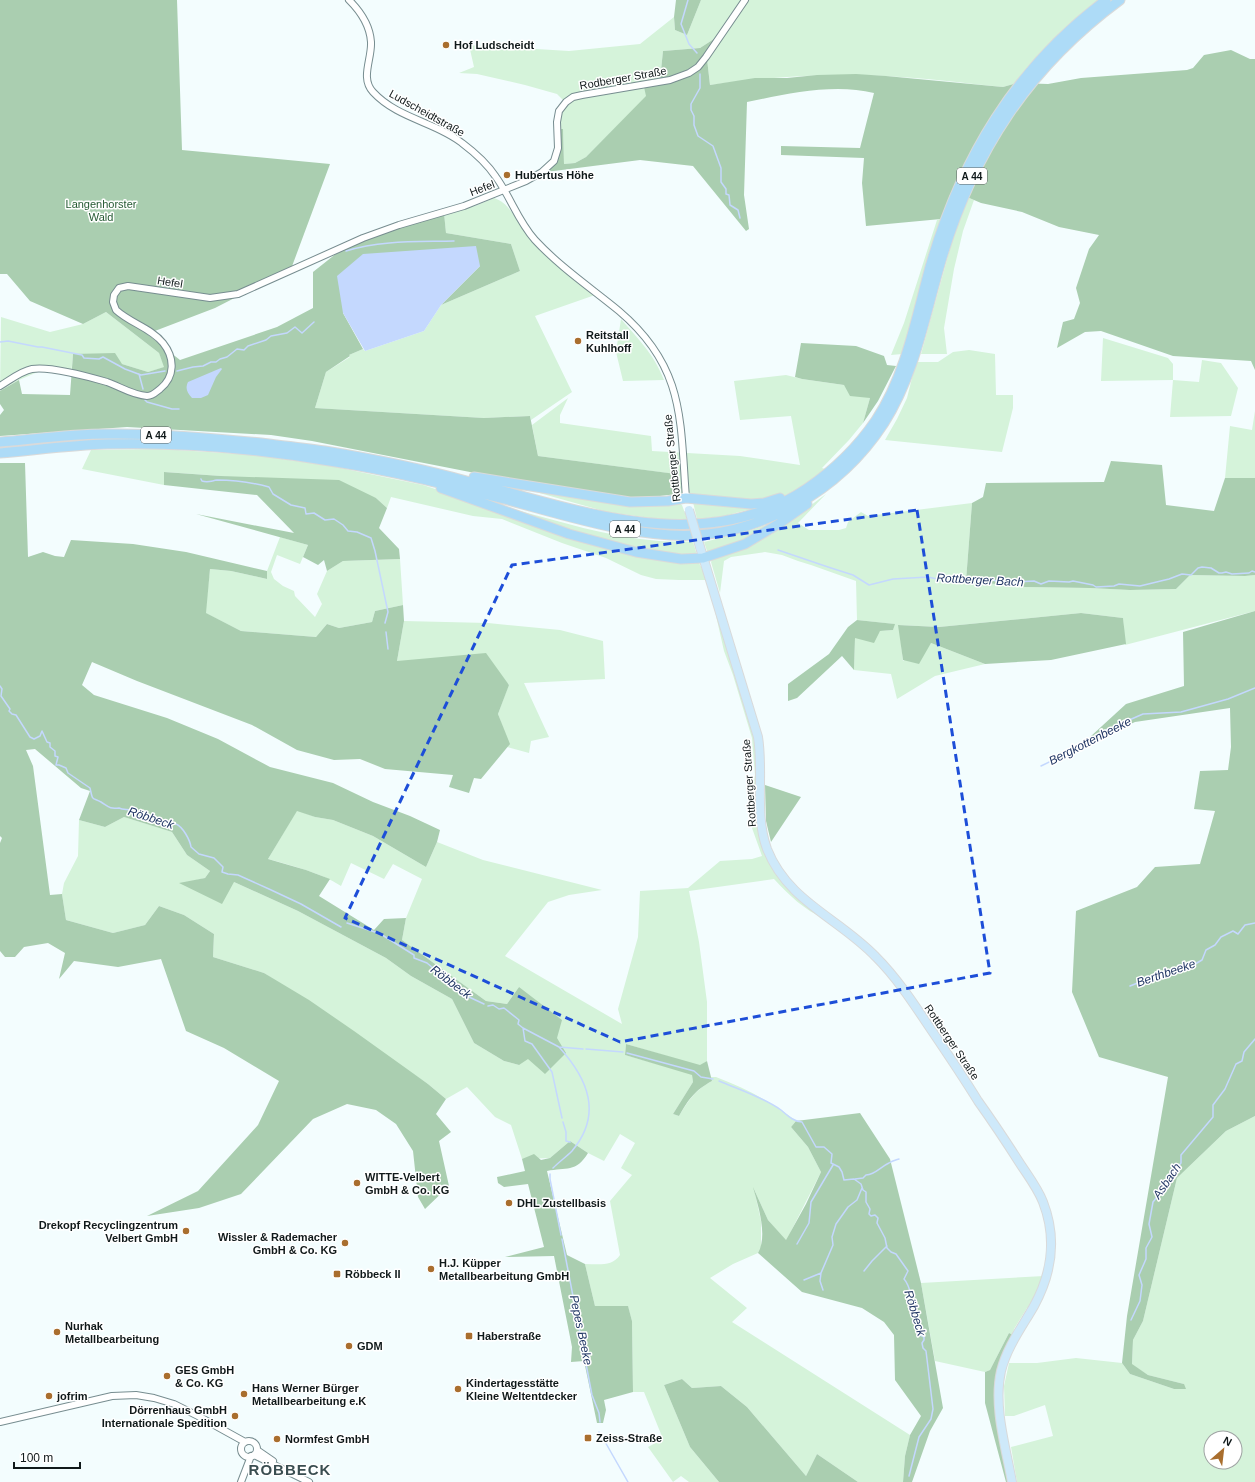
<svg xmlns="http://www.w3.org/2000/svg" width="1255" height="1482" font-family="Arial,sans-serif">
  <rect width="100%" height="100%" fill="#f3fdfe"/>
  <!-- green -->
  <path fill="#d5f3da" fill-rule="evenodd" d="M701,0H742L717,37L700,48L663,51L660,80L571,95L563,100L557,94L525,85L477,74L459,73L474,67L469,45L569,51L640,44L674,17L675,30L687,35Z
    M747,0H1101L1064,31L1037,57L1017,83L1003,87C964,83 925,78 885,76C827,73 768,77 710,85L707,59Z
    M644,87L647,96L586,157L575,163L564,164L563,129H559L561,112L571,100Z
    M967,197L974,200L963,231L954,269L944,328L947,354H921L954,234Z
    M494,198C507,202 511,213 519,221C542,247 570,271 595,295L535,316L572,392L531,420L530,416L484,418L315,408L326,372L350,357L349,355L363,349L365,351L424,331L441,305L520,271L511,244L446,233L444,213L475,206Z
    M941,219L902,354L891,355L904,323L937,220Z
    M106,312L159,353L165,367L148,372L122,364L73,354L71,376L40,371L19,380L0,391L1,317L50,332L83,324Z
    M621,319C638,339 654,354 664,380L623,381L616,352Z
    M1103,338L1168,358L1173,364V380L1199,382L1202,360L1221,363L1238,388L1231,416L1170,417L1173,380L1101,381Z
    M969,350L995,354L996,395H1013V408L1002,452L885,440L897,419L907,398L916,362H938L953,352Z
    M786,375L802,379L844,385L870,398L863,423L849,440L822,468L825,469C812,479 795,493 778,498C749,505 708,497 677,494L675,474L538,456L532,425L568,398L560,415V423L651,436L652,451L740,456L800,465L791,416L740,420L734,381Z
    M1255,411V478H1225L1230,426L1252,430Z
    M162,449L255,455L331,466L423,485L635,554L699,563L708,580L756,739L767,854L825,919C804,910 789,895 774,879L689,891L699,942L707,1002V1061L700,1066L626,1044L625,1055L692,1074L693,1082L673,1114L679,1116C689,1100 695,1090 712,1081L711,1077H716C745,1088 772,1102 796,1121L791,1127L808,1147L821,1172L786,1241L768,1220L754,1189L761,1221V1247L758,1253L733,1264L710,1278L747,1308L732,1322L910,1435L905,1456L903,1482H858L817,1454L806,1476L747,1407L721,1386L692,1388L682,1379L664,1385L690,1447L719,1482H689L681,1476L673,1482L648,1447L663,1439L644,1392H633L632,1321L628,1307L595,1306L585,1264C598,1264 612,1267 620,1255L610,1201L632,1175L621,1168L635,1143L620,1134L604,1161L588,1153L570,1141L550,1158L522,1159L511,1125L495,1117L467,1087L446,1099L428,1084L264,973L213,957L214,934L184,915L159,906L145,925L113,933L66,920L62,894L64,883L78,856L79,820L105,827L124,817L172,832L187,855L210,871L205,878L180,884L234,882L298,911L386,958L411,976L452,999L474,1043L504,1061L519,1065V987L507,1004L486,1001L402,940L406,918L422,879L393,864L384,879L351,863L341,886C319,872 293,866 268,859L297,810L315,817L333,820L373,836L426,867L437,842L483,860L602,890L569,895L548,902L505,956L622,1024L618,1009L638,937L640,891L688,888L720,861L752,859L762,856L752,828L751,798L755,775L752,738L733,675L724,651L708,580H679L656,579L641,575L606,558L562,543L502,519L473,516L391,497L387,508L376,498L221,476L165,472L164,485L82,469L91,450Z
    M536,492L622,505L677,502L682,505L687,519H658L607,512Z
    M826,494L798,523L809,530H839L846,528L848,522L861,512L868,516L972,503L966,581L1025,587L1090,588L1130,590L1176,589L1190,575L1245,576L1255,575V611L1125,645L1123,618L1081,613L939,627L899,625L903,661L931,643L985,664L935,676L897,699L891,674L854,670L855,637L880,631L893,630L894,624L857,620L856,581L811,565L798,561L782,555L765,552L731,557L724,561L720,593L711,562L712,560L754,544L772,534Z
    M693,502L759,507L724,516L697,519Z
    M509,508C558,521 608,537 659,541C670,542 682,541 693,542L697,555H680L651,552L562,528Z
    M782,519L740,544L708,554L704,542L749,531Z
    M280,537L308,545L300,564L277,555L271,572L274,579L283,586L294,591L295,596L315,617L322,604L317,594L327,571L343,561L400,559L403,605L375,611L372,622L339,628L327,624L316,637L241,631L205,613L210,569L231,571L267,579V571Z
    M404,621L488,623L560,630L603,641L605,679L524,683L549,737L531,741L529,753L507,747L509,744L498,714L509,684L397,661Z
    M1255,1116V1482H1017L1011,1447L1053,1436L1045,1405L1014,1416H1005L1004,1386L1009,1363H1037L1076,1358L1122,1363L1130,1374L1174,1389L1184,1384L1148,1375L1132,1365L1133,1340L1143,1321L1177,1178L1226,1131ZM1211,1438H1235V1462H1211Z
    M1044,1276L1032,1305L1027,1308L1014,1329L1013,1335L1009,1333L990,1370L985,1372L935,1361L921,1283Z"/>
  <!-- forest -->
  <path fill="#aaceb0" d="M0,0H177L182,150L330,164L291,269L215,308L147,334L180,360L277,327L313,308V272L342,249L377,235L444,213L446,233L511,244L520,271L441,305L480,266L343,313L363,349L349,355L350,356L326,372L315,408L484,418L530,416L538,456L676,474L677,494L634,499L475,473L312,441L271,435L127,427L0,436V415L4,410L0,404V391L19,380L22,394L70,395L73,354L115,353L122,364L148,372L164,367L159,353L106,312L83,324L30,301L7,274H0Z
    M676,0H701L687,35L675,30L674,17Z
    M717,37C697,66 694,70 660,80L663,51L700,48Z
    M1231,50L1250,59H1255V370L1251,361L1173,356L1101,331L1085,332L1057,348L1063,322L1074,319L1080,303L1076,288L1089,249L1099,235L1059,227L1022,212L981,203L967,197L950,195L941,219L866,226L862,183L864,158L781,155V146L860,148L874,93C833,83 787,94 747,102L744,195L749,229L746,231L693,166L640,160L546,172C561,158 560,148 559,129H563L564,164L575,163L586,157L646,96L644,87L677,80L707,59L710,85L755,78H787L817,75L856,74L886,76L1003,87L1017,83L1048,84L1081,78L1187,70L1193,68L1204,55Z
    M801,343L856,346L884,356L887,365L896,366L878,401L863,423L870,398L850,396L844,385L802,379L795,377Z
    M1111,461L1162,465L1166,505L1214,511L1225,478H1255V575L1245,576L1190,575L1176,589L1130,590L1090,588L1025,587L966,581L972,503L983,497L986,483L1104,482Z
    M0,463H25L28,557L43,552L55,556L64,557L71,540L133,544L186,552L267,571V579L231,571L210,569L206,613L241,631L316,637L327,624L339,628L372,622L375,611L403,605L404,621L397,661L486,653L509,685L498,714L510,744L481,779L474,778L469,793L449,787L453,775L385,769L360,759L334,760L297,750L252,725L137,681L92,662L82,685L94,695L167,718L218,739L270,767L333,783L373,802L410,816L440,830L437,842L426,867L373,836L333,820L315,817L297,811L268,859L306,870L330,879L319,896L374,930L384,919L406,918L402,940L486,1001L507,1004L519,987L562,1020L557,1038L566,1053L545,1074L528,1059L519,1065L504,1061L474,1043L452,999L411,976L386,958L298,911L234,882L222,904L179,883L205,878L210,871L187,855L172,832L124,817L105,827L79,820L90,791L81,788L35,749L26,750L33,766L50,895L62,894L66,920L113,933L145,925L159,906L184,915L214,934L213,957L264,973L309,1000L354,1031L428,1084L446,1099L436,1114L451,1132L439,1141L449,1186L425,1209L418,1197L413,1151L396,1124L376,1110L347,1104L313,1119L241,1194L199,1208L147,1216L198,1191L258,1125L279,1081L224,1048L186,1031L161,959L118,967L74,961L59,979L65,953L48,943L24,947L15,957H5L0,951V843L2,838L0,836Z
    M164,472L221,476L339,480L376,498L387,508L379,528L399,549L400,559L343,561L327,571L324,560L318,565L303,557L308,545L196,514L294,533L257,495L164,485Z
    M1255,611V1116L1226,1131L1177,1178L1143,1321L1133,1340L1132,1364L1148,1375L1184,1384L1186,1389H1174L1130,1374L1122,1363L1127,1316L1168,1077L1099,1057L1072,992L1076,911L1137,887L1155,867L1200,864L1215,811L1194,809L1200,771L1228,770L1231,747L1230,708L1135,722L1078,748L1126,704L1184,686L1183,632Z
    M1081,613L1123,618L1126,644L1051,660L985,664L931,643L919,664L903,660L898,625L939,627Z
    M857,620L895,624L893,630L880,631L874,643L855,638L854,670L842,656L797,698L788,701V684L829,654L848,627Z
    M765,785L801,797L771,842L766,821Z
    M626,1044L700,1065L707,1061L712,1081C694,1091 689,1099 679,1116L673,1114L693,1082L692,1075L625,1055Z
    M860,1113L890,1159L921,1283L943,1408L930,1431L912,1482H903L905,1456L910,1435L921,1416L895,1380L894,1335L884,1322L862,1308L802,1292L758,1253C768,1235 758,1206 753,1187L768,1220L786,1240L806,1204L821,1172L808,1147L791,1127L796,1121Z
    M570,1141L588,1153C576,1173 566,1167 547,1171L567,1255L585,1264L595,1306H628L632,1321L633,1392L604,1400L606,1410L603,1423H597L584,1361L571,1362L572,1347L554,1256L505,1257L544,1247L528,1184L504,1187L498,1183L497,1177L525,1171L522,1159L534,1154L541,1160L550,1158Z
    M1009,1333L1013,1335L999,1373L1009,1482H1006L985,1403V1372L990,1370Z
    M682,1379L692,1388L721,1386L747,1407L806,1476L817,1454L858,1482H719L690,1447L664,1385Z"/>
  <!-- water -->
  <path fill="#c4d8fe" d="M476,246L480,266L441,305L424,331L365,351L343,313L337,276L363,254Z
    M221,368L222,369L216,377L208,395L201,398H192C187,392 185,389 188,382Z"/>
  <g fill="none" stroke-linecap="round" stroke-linejoin="round">
    <!-- stream -->
    <path stroke="#c4d8fe" stroke-width="1.5" d="M688,0L681,24L689,44L697,53
      M700,74V88L691,104V110L694,116V125L698,136L713,146L721,168V182L726,189V194L729,195L730,205L738,210L740,218
      M346,251C381,240 418,242 454,241
      M0,342L8,341L38,347H42L82,355L84,358L99,359L103,357L125,369L141,375L165,371
      M177,371L193,367L203,366L211,362H216L220,359L227,357L237,349L244,350L248,346L266,340L271,336L287,333L295,327L302,333L314,322
      M139,374L143,389
      M145,400L147,402L172,409H179
      M201,479L202,481C208,483 211,481 217,480C233,480 254,483 269,487L273,494L291,505L305,508L306,514L314,513L325,520L334,519L343,525L348,531L357,532L371,538L375,551L388,612L385,623
      M778,550L828,567L853,575L869,585L893,579L928,577L946,581L962,582L969,580L976,581L987,578L996,581L1002,580L1005,583L1008,580H1014L1016,582L1034,581L1041,584L1049,581L1069,582L1073,581L1093,585L1096,587L1114,586L1119,584L1140,586L1169,579L1182,574L1191,575L1198,568L1202,567L1211,568L1219,573H1222L1226,572L1232,574L1249,573L1252,571L1255,572
      M386,632L388,649
      M0,686L2,689L1,696L10,709L9,711L12,714L16,715L30,737L34,739L40,736L42,731L47,742L50,743V747L55,751V756L58,757L56,765H59L66,768L68,773L90,788C93,801 91,797 101,802C109,807 109,809 119,808C123,810 127,809 131,810C144,814 157,819 170,823C171,824 174,823 176,824C183,827 190,840 191,847L199,854L214,858L223,867L222,872L228,874L238,875L269,889L301,904L341,927
      M1041,766L1078,748L1104,731L1143,714L1181,712L1228,699L1255,688
      M347,923L375,932
      M379,933L414,955V958L427,963L440,974L456,983L469,997L484,1004
      M1130,986L1166,972L1190,967L1202,960L1206,950L1215,945L1221,937L1233,931L1238,934L1245,925L1255,923
      M488,1006L493,1005L499,1009L504,1008L519,1020L518,1024L523,1028L559,1047L583,1049
      M523,1028L525,1041L532,1044L552,1072L562,1118
      M586,1049L623,1052
      M627,1053L694,1071L701,1077L713,1079
      M719,1081C740,1090 763,1097 781,1110C787,1115 794,1122 802,1122L816,1147H824L832,1154L831,1163L839,1167L842,1172L844,1180L854,1179L861,1184L863,1190L866,1192V1202L870,1209L869,1214L871,1216L875,1215L878,1218L877,1223L885,1238L887,1248L891,1252L896,1254L908,1271L904,1279C911,1286 911,1300 915,1308L913,1315L916,1318L918,1328L920,1330V1335L924,1337V1340L922,1343L923,1348L926,1351L933,1409L931,1419L919,1437L909,1476
      M563,1122L566,1132V1141L570,1142
      M553,1168C559,1162 566,1157 572,1151C603,1114 588,1079 559,1047
      M550,1174V1179L561,1235
      M855,1179L863,1178L866,1175C876,1174 880,1167 889,1163C892,1161 896,1160 899,1159
      M562,1239L592,1395L599,1413L600,1422
      M797,1244L809,1223L811,1202L833,1165
      M864,1271L872,1261L887,1246
      M821,1273L820,1281L823,1290
      M804,1280L821,1273L833,1245L832,1237L836,1224L848,1207L857,1200L862,1188
      M1131,1320L1140,1301L1142,1285L1139,1275L1146,1259V1248L1152,1237L1149,1224L1153,1202L1165,1187L1170,1176L1181,1163V1155L1213,1117V1105L1225,1089L1236,1064L1242,1061L1244,1052L1255,1039
      M599,1432L600,1437L604,1440L628,1482"/>
    <defs>
      <path id="minor" d="M349,0C360,11 370,26 371,42C372,59 360,78 373,92C398,119 436,122 462,143C474,152 488,165 496,177C511,198 518,221 535,240C560,267 591,288 619,311C685,367 680,419 686,498
        M0,386C10,380 21,371 32,369C49,366 90,377 107,382C121,387 132,395 147,396C153,396 156,392 160,389C175,377 175,358 163,343C151,328 130,323 116,310L113,302L114,295L119,288L128,286L210,298L238,294L363,238L399,225L464,206L526,181L542,172L554,161L558,148L557,122L559,111L566,102L573,97L582,95L670,80L689,73L698,67L706,57L745,0
        M0,1422L112,1396L136,1395L154,1398L174,1404L198,1416L245,1442
        M241 1449a8 8 0 1 1 16 0a8 8 0 1 1-16 0Z
        M257,1450L273,1461
        M254,1455L309,1482
        M241,1482L251,1456"/>
      <path id="major" d="M700,547L758,737C764,774 754,813 767,849C788,902 839,918 876,957C896,977 912,1001 928,1025C945,1050 962,1075 978,1101C993,1122 1007,1143 1021,1165C1029,1177 1038,1189 1043,1202C1057,1238 1052,1273 1034,1306C1022,1327 1007,1347 1001,1371C993,1406 1006,1448 1012,1482"/>
      <path id="highway" d="M0,442C35,439 71,434 106,434C160,433 215,438 269,444C287,446 306,448 325,451C374,459 423,469 470,482C578,510 703,558 806,489C834,470 857,448 876,420C906,375 916,318 930,267C961,159 1015,68 1106,0
        M0,453C36,450 71,445 107,444C183,442 261,449 336,462C393,471 448,485 504,499C565,515 645,542 708,534C739,531 768,520 796,505C832,485 862,457 884,423C915,374 925,315 941,261C973,152 1028,68 1120,0
        M474,477L630,502L668,501L686,498L751,504L764,503L780,498
        M441,488L569,534L636,552L681,559L703,558L745,544L780,523L807,504"/>
    </defs>
    <!-- minor casing -->
    <use href="#minor" stroke="#778d90" stroke-width="8"/>
    <!-- major casing -->
    <use href="#major" stroke="#d9dada" stroke-width="10"/>
    <!-- highway casing -->
    <use href="#highway" stroke="#d9dada" stroke-width="11"/>
    <!-- minor -->
    <use href="#minor" stroke="#fff" stroke-width="6"/>
    <!-- major -->
    <use href="#major" stroke="#cee9fa" stroke-width="8"/>
    <!-- highway -->
    <use href="#highway" stroke="#addbf7" stroke-width="9"/>
    <defs>
      <path id="major-bridge" d="M689,510L700,547"/>
    </defs>
    <!-- major-bridge casing -->
    <use href="#major-bridge" stroke="#d9dada" stroke-width="10" stroke-linecap="butt"/>
    <!-- major-bridge -->
    <use href="#major-bridge" stroke="#cee9fa" stroke-width="8"/>
  </g>
  <!-- marked area -->
  <path fill="none" stroke="#1d4ed8" stroke-width="3" stroke-dasharray="8 5" stroke-linejoin="round" d="M917,510L990,973L620,1042L345,918L512,565Z"/>
  <!-- markers -->
  <g fill="#a96e2e" stroke="#fff" stroke-width="1.5">
    <circle cx="446" cy="45" r="4"/>
    <circle cx="507" cy="175" r="4"/>
    <circle cx="578" cy="341" r="4"/>
    <circle cx="357" cy="1183" r="4"/>
    <circle cx="509" cy="1203" r="4"/>
    <circle cx="186" cy="1231" r="4"/>
    <circle cx="345" cy="1243" r="4"/>
    <circle cx="431" cy="1269" r="4"/>
    <rect x="333" y="1270" width="8" height="8" rx="2"/>
    <circle cx="57" cy="1332" r="4"/>
    <rect x="465" y="1332" width="8" height="8" rx="2"/>
    <circle cx="349" cy="1346" r="4"/>
    <circle cx="167" cy="1376" r="4"/>
    <circle cx="458" cy="1389" r="4"/>
    <circle cx="244" cy="1394" r="4"/>
    <circle cx="49" cy="1396" r="4"/>
    <circle cx="235" cy="1416" r="4"/>
    <rect x="584" y="1434" width="8" height="8" rx="2"/>
    <circle cx="277" cy="1439" r="4"/>
  </g>
  <g text-anchor="middle" dominant-baseline="central" stroke-width="3" stroke-linejoin="round" paint-order="stroke">
    <!-- shield labels -->
    <g fill="#fff" stroke="#585e5f" stroke-width="1">
      <rect x="957" y="168" width="30" height="16" rx="3"/>
      <rect x="141" y="427" width="30" height="16" rx="3"/>
      <rect x="610" y="521" width="30" height="16" rx="3"/>
    </g>
    <g font-size="10" font-weight="bold" fill="#10191a">
      <text x="972" y="176">A 44</text>
      <text x="156" y="435">A 44</text>
      <text x="625" y="529">A 44</text>
    </g>
    <!-- poi labels -->
    <g font-size="11" font-weight="bold" fill="#10191a" stroke="#fff" text-anchor="start">
      <text x="454" y="45">Hof Ludscheidt</text>
      <text x="515" y="175">Hubertus Höhe</text>
      <text x="586" y="335">Reitstall<tspan x="586" dy="13">Kuhlhoff</tspan></text>
      <text x="365" y="1177">WITTE-Velbert<tspan x="365" dy="13">GmbH &amp; Co. KG</tspan></text>
      <text x="517" y="1203">DHL Zustellbasis</text>
      <text x="178" y="1225" text-anchor="end">Drekopf Recyclingzentrum<tspan x="178" dy="13">Velbert GmbH</tspan></text>
      <text x="337" y="1237" text-anchor="end">Wissler &amp; Rademacher<tspan x="337" dy="13">GmbH &amp; Co. KG</tspan></text>
      <text x="439" y="1263">H.J. Küpper<tspan x="439" dy="13">Metallbearbeitung GmbH</tspan></text>
      <text x="345" y="1274">Röbbeck II</text>
      <text x="65" y="1326">Nurhak<tspan x="65" dy="13">Metallbearbeitung</tspan></text>
      <text x="477" y="1336">Haberstraße</text>
      <text x="357" y="1346">GDM</text>
      <text x="175" y="1370">GES GmbH<tspan x="175" dy="13">&amp; Co. KG</tspan></text>
      <text x="466" y="1383">Kindertagesstätte<tspan x="466" dy="13">Kleine Weltentdecker</tspan></text>
      <text x="252" y="1388">Hans Werner Bürger<tspan x="252" dy="13">Metallbearbeitung e.K</tspan></text>
      <text x="57" y="1396">jofrim</text>
      <text x="227" y="1410" text-anchor="end">Dörrenhaus GmbH<tspan x="227" dy="13">Internationale Spedition</tspan></text>
      <text x="596" y="1438">Zeiss-Straße</text>
      <text x="285" y="1439">Normfest GmbH</text>
    </g>
    <!-- street labels -->
    <g font-size="11" fill="#10191a" stroke="#fff">
      <text transform="translate(623 78) rotate(-10)">Rodberger Straße</text>
      <text transform="translate(427 113) rotate(29)">Ludscheidtstraße</text>
      <text transform="translate(482 188) rotate(-21)">Hefel</text>
      <text transform="translate(170 282) rotate(9)">Hefel</text>
      <text transform="translate(672 458) rotate(-96)">Rottberger Straße</text>
      <text transform="translate(749 783) rotate(-94)">Rottberger Straße</text>
      <text transform="translate(952 1042) rotate(56)">Rottberger Straße</text>
    </g>
    <!-- park labels -->
    <g font-size="11" fill="#245932" stroke="#fff">
      <text x="101" y="204">Langenhorster<tspan x="101" dy="13">Wald</tspan></text>
    </g>
    <!-- water labels -->
    <g font-size="12" font-style="italic" fill="#203664" stroke="#fff">
      <text transform="translate(980 580) rotate(3)">Rottberger Bach</text>
      <text transform="translate(1090 741) rotate(-27)">Bergkottenbeeke</text>
      <text transform="translate(151 818) rotate(18)">Röbbeck</text>
      <text transform="translate(1166 973) rotate(-19)">Berthbeeke</text>
      <text transform="translate(451 982) rotate(37)">Röbbeck</text>
      <text transform="translate(1167 1181) rotate(-56)">Asbach</text>
      <text transform="translate(915 1313) rotate(73)">Röbbeck</text>
      <text transform="translate(581 1330) rotate(78)">Pepes Beeke</text>
    </g>
    <!-- district labels -->
    <g font-size="15" font-weight="bold" letter-spacing="1" fill="#3a4e51" stroke="#fff">
      <text x="290" y="1469">RÖBBECK</text>
    </g>
  </g>
  <!-- north arrow -->
  <g transform="translate(1223 1450) rotate(28)"><circle r="19" fill="#ffffff" stroke="#9fa3a3"/>
  <path d="M0-3L7 15L0 10L-7 15Z" fill="#a96e2e"/>
  <text y="-6" font-size="11" font-weight="bold" text-anchor="middle" fill="#10191a">N</text>
  </g>
  <!-- scale -->
  <path d="M14 1462v6h66v-6" fill="none" stroke="#10191a" stroke-width="2"/>
  <text x="20" y="1462" font-size="12" fill="#10191a" stroke="#ffffff" stroke-width="3" paint-order="stroke">100 m</text>
</svg>
